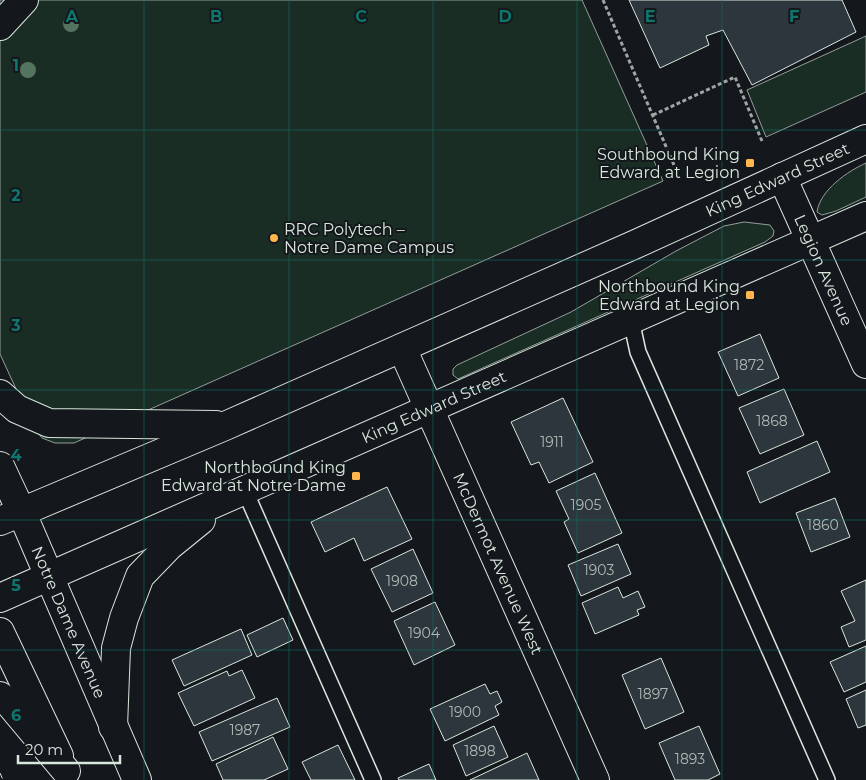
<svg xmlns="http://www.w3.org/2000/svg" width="866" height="780" font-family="Montserrat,sans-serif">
  <rect width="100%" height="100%" fill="#14181c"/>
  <!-- green -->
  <path fill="#1a2d24" stroke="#939e99" d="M0,0H582L663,181L74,443H55L42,438L33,426L0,354Z
    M866,36V92L766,137L747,90Z
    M866,163V197L836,211L822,215L817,212C820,190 848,171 866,163Z
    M744,222L770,225L774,231L773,236L765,242L458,379L453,375V369L457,365L571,312L676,251L724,226Z"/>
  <!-- building -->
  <path fill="#2c363c" stroke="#d8e6dc" d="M629,0H842L856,32L752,85L723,30L706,36L709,45L660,68Z
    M760,334L779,378L738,396L718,352Z
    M784,389L804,435L760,454L739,408Z
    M563,398L593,462L549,483L539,462L531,465L511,422Z
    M817,441L830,472L760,503L747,472Z
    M595,473L622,533L578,553L564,522L569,519L556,491Z
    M387,487L412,539L364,561L354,538L325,552L311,522Z
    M835,498L850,537L811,552L796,513Z
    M618,544L631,574L581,596L568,565Z
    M413,549L433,593L392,612L371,569Z
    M866,580V640L849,647L841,627L855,621L841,591Z
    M618,587L623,598L638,591L645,607L637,610L639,615L595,634L582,603Z
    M435,602L455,645L414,665L394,621Z
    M283,618L293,640L257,657L247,635Z
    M241,629L252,655L184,686L172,660Z
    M866,646V682L844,692L830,662Z
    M661,658L684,712L645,729L622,675Z
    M242,670L255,698L194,726L178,693L227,671L229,676Z
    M485,684L490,694L497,691L502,702L495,706L499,715L445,741L430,709Z
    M866,690V725L858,728L846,699Z
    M277,698L290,727L212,761L199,732Z
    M494,726L508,757L466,776L453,745Z
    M699,726L720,774L708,780H675L659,743Z
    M273,737L288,769L264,780H223L216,764Z
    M338,745L355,780H311L302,762Z
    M527,753L539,780H470Z
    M429,764L436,780H399L398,778Z"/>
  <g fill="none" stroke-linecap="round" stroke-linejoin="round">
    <defs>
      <path id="service" d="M631,320L638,352L827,780
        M245,491L373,780"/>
      <g id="minor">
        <path d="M0,26L24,0"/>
        <path id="s1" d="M782,177L866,364"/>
        <path id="s2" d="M402,348L595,780"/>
      </g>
      <path id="tertiary" d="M0,466L21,511"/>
      <g id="secondary">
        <path id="s3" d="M21,511L137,780"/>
        <path d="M0,632L59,756"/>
      </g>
      <g id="primary">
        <path d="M0,394L17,409L49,423L216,425"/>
        <path id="s4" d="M0,521L225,426L636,244L866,139"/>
        <path id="s5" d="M0,598L866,216"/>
        <path d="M0,696L9,703L66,771"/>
        <path d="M113,727L116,648L124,618L140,576L169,546L201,520"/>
      </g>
    </defs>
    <!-- service casing -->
    <use href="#service" stroke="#d8e6dc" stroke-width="18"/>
    <!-- minor casing -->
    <use href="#minor" stroke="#d8e6dc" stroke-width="30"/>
    <!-- tertiary casing -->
    <use href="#tertiary" stroke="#d8e6dc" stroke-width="30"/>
    <!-- secondary casing -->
    <use href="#secondary" stroke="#d8e6dc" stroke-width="30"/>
    <!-- primary casing -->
    <use href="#primary" stroke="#d8e6dc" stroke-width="30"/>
    <!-- path -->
    <path stroke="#9da8a2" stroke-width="3" stroke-dasharray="4 2.5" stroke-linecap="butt" d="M603,0L677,172
      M653,115L735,77L762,141"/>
    <!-- service -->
    <use href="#service" stroke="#14181c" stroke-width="15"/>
    <!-- minor -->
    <use href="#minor" stroke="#14181c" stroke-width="28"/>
    <!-- tertiary -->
    <use href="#tertiary" stroke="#14181c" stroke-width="28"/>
    <!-- secondary -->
    <use href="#secondary" stroke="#14181c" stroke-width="28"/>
    <!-- primary -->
    <use href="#primary" stroke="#14181c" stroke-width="28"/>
    <!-- fence -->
    <path stroke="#d8e6dc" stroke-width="1" stroke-dasharray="6 2.5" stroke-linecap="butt" d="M0,773L3,780"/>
  </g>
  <!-- trees -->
  <g fill="#55745f">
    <circle cx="71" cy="24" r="8"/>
    <circle cx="28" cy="70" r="8"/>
  </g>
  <!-- grid -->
  <path fill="none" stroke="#0f766e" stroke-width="1" stroke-opacity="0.55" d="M144,0V780M289,0V780M433,0V780M577,0V780M722,0V780M0,130H866M0,260H866M0,390H866M0,520H866M0,650H866"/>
  <!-- markers -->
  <g fill="#ffb74d" stroke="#14181c" stroke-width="2">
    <rect x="745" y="158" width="10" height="10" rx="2.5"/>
    <circle cx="274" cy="238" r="5"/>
    <rect x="745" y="290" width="10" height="10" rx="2.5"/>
    <rect x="351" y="471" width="10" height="10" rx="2.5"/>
  </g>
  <g text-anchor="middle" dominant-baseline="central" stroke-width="4" stroke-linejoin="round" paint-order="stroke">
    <!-- number labels -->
    <g font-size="14" fill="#adbab4">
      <text x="749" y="365">1872</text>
      <text x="772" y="421">1868</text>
      <text x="552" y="442">1911</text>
      <text x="586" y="505">1905</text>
      <text x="823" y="525">1860</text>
      <text x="599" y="570">1903</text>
      <text x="402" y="581">1908</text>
      <text x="424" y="633">1904</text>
      <text x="653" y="694">1897</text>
      <text x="465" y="712">1900</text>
      <text x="245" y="730">1987</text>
      <text x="480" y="751">1898</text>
      <text x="690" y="759">1893</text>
    </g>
    <!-- poi labels -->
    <g font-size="16" fill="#d8e6dc" stroke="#14181c" text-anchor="end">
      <text x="740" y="154">Southbound King<tspan x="740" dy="18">Edward at Legion</tspan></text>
      <text x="284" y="229" text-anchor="start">RRC Polytech –<tspan x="284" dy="18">Notre Dame Campus</tspan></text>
      <text x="740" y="286">Northbound King<tspan x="740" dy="18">Edward at Legion</tspan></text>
      <text x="346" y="467">Northbound King<tspan x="346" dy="18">Edward at Notre Dame</tspan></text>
    </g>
    <!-- street labels -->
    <g font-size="16" fill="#d8e6dc" stroke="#14181c">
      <text stroke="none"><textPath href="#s4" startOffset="849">King Edward Street</textPath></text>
      <text stroke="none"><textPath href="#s1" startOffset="102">Legion Avenue</textPath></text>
      <text stroke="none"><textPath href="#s5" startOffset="474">King Edward Street</textPath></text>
      <text stroke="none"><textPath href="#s2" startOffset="236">McDermot Avenue West</textPath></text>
      <text stroke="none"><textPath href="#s3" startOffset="121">Notre Dame Avenue</textPath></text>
    </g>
  </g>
  <g font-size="16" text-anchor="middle" font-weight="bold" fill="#0f766e" stroke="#14181c" stroke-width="4" stroke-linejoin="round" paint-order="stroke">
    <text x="72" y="22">A</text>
    <text x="216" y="22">B</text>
    <text x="361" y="22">C</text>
    <text x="505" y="22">D</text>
    <text x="650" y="22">E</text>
    <text x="794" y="22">F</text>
    <text x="16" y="71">1</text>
    <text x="16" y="201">2</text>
    <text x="16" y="331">3</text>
    <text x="16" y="461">4</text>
    <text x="16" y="591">5</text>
    <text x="16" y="721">6</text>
  </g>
  <!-- scale -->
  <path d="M18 755v8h102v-8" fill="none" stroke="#d8e6dc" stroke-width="2.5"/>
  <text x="25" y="755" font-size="15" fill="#d8e6dc" stroke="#14181c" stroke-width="4" paint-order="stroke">20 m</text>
</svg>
